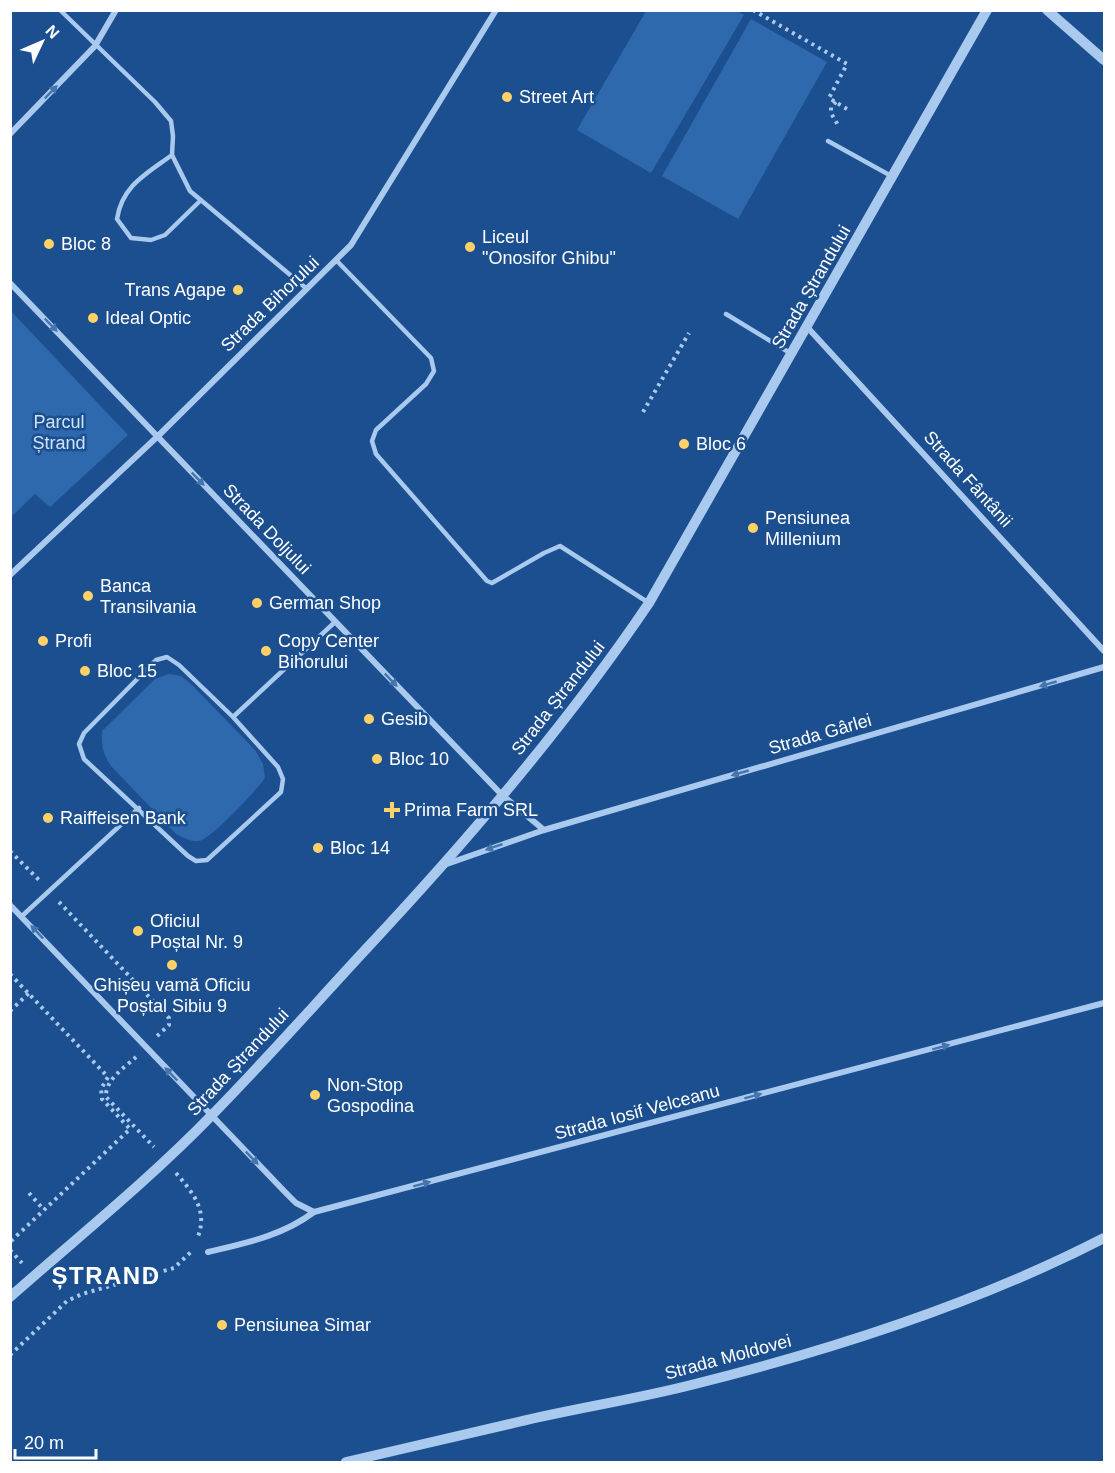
<svg xmlns="http://www.w3.org/2000/svg" width="1115" height="1473" font-family="Arial,sans-serif">
  <rect width="100%" height="100%" fill="#1b4f8f"/>
  <!-- green -->
  <path fill="#2e69ad" d="M735,10L744,15L651,173L577,130L646,11Z
    M751,19L827,62L738,219L662,176Z
    M11,311L128,435L50,507L35,494L11,517Z
    M169,674L181,676L192,685L255,750L263,764L265,778C257,790 211,839 199,841C191,842 182,837 176,834L111,766C103,754 101,745 102,731L155,679Z"/>
  <g fill="none" stroke-linecap="round" stroke-linejoin="round">
    <!-- path -->
    <path stroke="#a9c9ee" stroke-width="4" stroke-dasharray="3 4.5" stroke-linecap="butt" d="M753,10L847,64L829,98L847,109
      M836,102L831,107V113L838,125
      M643,412L689,333
      M10,851L40,881
      M59,902L169,1018V1025L156,1037
      M10,974L108,1077L101,1089L102,1099L130,1129L10,1242
      M10,1011L29,993
      M136,1057C124,1068 105,1080 106,1097L154,1147
      M176,1173C193,1193 209,1211 197,1239
      M29,1193L44,1210
      M10,1250L22,1263
      M10,1355L67,1301L82,1294L174,1268L192,1251"/>
    <!-- service -->
    <path stroke="#a9c9ee" stroke-width="4.5" d="M60,10L155,102L171,121L173,136L172,155L190,191L307,289
      M828,141L893,177
      M172,155C146,174 122,186 117,219L131,238L151,240L165,235L201,200
      M336,260L431,358L434,371L426,384L376,430L372,441L376,454L487,581L492,583L544,553L560,546L649,603
      M726,314L790,353
      M233,717L179,665L167,657L156,660L84,733L79,744L84,759L188,856L196,861L207,860L281,792L283,779L278,767L233,717L335,622
      M22,916L139,808"/>
    <!-- minor -->
    <path stroke="#a9c9ee" stroke-width="6" d="M10,134L95,46L116,10
      M10,283L502,795L544,830
      M808,328L1104,651
      M10,575L158,436L351,245L496,10
      M444,865L544,830L1104,667
      M10,905L285,1192L296,1203L314,1212L1104,1003
      M208,1252C246,1243 282,1236 314,1212"/>
    <!-- tertiary -->
    <path stroke="#a9c9ee" stroke-width="10" d="M1047,10L1104,60
      M10,1297C78,1237 149,1180 212,1115C265,1061 315,1004 367,948C468,840 566,726 649,603L987,10
      M346,1462C403,1449 461,1435 518,1422C577,1408 637,1399 695,1384C835,1349 976,1304 1104,1238"/>
  </g>
  <!-- one-way arrows -->
  <defs><path id="oneway-solid" d="M-6-.8H1V-3.2L6.5 0L1 3.2V.8H-6Z" transform="scale(1.5)"/></defs>
  <g fill="#4674ac">
    <use href="#oneway-solid" transform="translate(51 92) rotate(-46)"/>
    <use href="#oneway-solid" transform="translate(51 325) rotate(46)"/>
    <use href="#oneway-solid" transform="translate(198 479) rotate(46)"/>
    <use href="#oneway-solid" transform="translate(391 680) rotate(46)"/>
    <use href="#oneway-solid" transform="translate(1048 684) rotate(164)"/>
    <use href="#oneway-solid" transform="translate(740 773) rotate(164)"/>
    <use href="#oneway-solid" transform="translate(494 847) rotate(161)"/>
    <use href="#oneway-solid" transform="translate(37 932) rotate(-133)"/>
    <use href="#oneway-solid" transform="translate(941 1047) rotate(-15)"/>
    <use href="#oneway-solid" transform="translate(171 1074) rotate(-134)"/>
    <use href="#oneway-solid" transform="translate(753 1096) rotate(-15)"/>
    <use href="#oneway-solid" transform="translate(252 1158) rotate(46)"/>
    <use href="#oneway-solid" transform="translate(422 1184) rotate(-15)"/>
  </g>
  <!-- markers -->
  <g fill="#ffd166" stroke="#1b4f8f" stroke-width="2">
    <circle cx="507" cy="97" r="6"/>
    <circle cx="49" cy="244" r="6"/>
    <circle cx="470" cy="247" r="6"/>
    <circle cx="238" cy="290" r="6"/>
    <circle cx="93" cy="318" r="6"/>
    <circle cx="684" cy="444" r="6"/>
    <circle cx="753" cy="528" r="6"/>
    <circle cx="88" cy="596" r="6"/>
    <circle cx="257" cy="603" r="6"/>
    <circle cx="43" cy="641" r="6"/>
    <circle cx="266" cy="651" r="6"/>
    <circle cx="85" cy="671" r="6"/>
    <circle cx="369" cy="719" r="6"/>
    <circle cx="377" cy="759" r="6"/>
    <path d="M389 801h6v6h6v6h-6v6h-6v-6h-6v-6h6z"/>
    <circle cx="48" cy="818" r="6"/>
    <circle cx="318" cy="848" r="6"/>
    <circle cx="138" cy="931" r="6"/>
    <circle cx="172" cy="965" r="6"/>
    <circle cx="315" cy="1095" r="6"/>
    <circle cx="222" cy="1325" r="6"/>
  </g>
  <g text-anchor="middle" dominant-baseline="central" stroke-width="5" stroke-linejoin="round" paint-order="stroke">
    <!-- poi labels -->
    <g font-size="18" fill="#fff" stroke="#1b4f8f" text-anchor="start">
      <text x="519" y="97">Street Art</text>
      <text x="482" y="237">Liceul<tspan x="482" dy="21">"Onosifor Ghibu"</tspan></text>
      <text x="61" y="244">Bloc 8</text>
      <text x="226" y="290" text-anchor="end">Trans Agape</text>
      <text x="105" y="318">Ideal Optic</text>
      <text x="696" y="444">Bloc 6</text>
      <text x="765" y="518">Pensiunea<tspan x="765" dy="21">Millenium</tspan></text>
      <text x="100" y="586">Banca<tspan x="100" dy="21">Transilvania</tspan></text>
      <text x="269" y="603">German Shop</text>
      <text x="55" y="641">Profi</text>
      <text x="278" y="641">Copy Center<tspan x="278" dy="21">Bihorului</tspan></text>
      <text x="97" y="671">Bloc 15</text>
      <text x="381" y="719">Gesib</text>
      <text x="389" y="759">Bloc 10</text>
      <text x="404" y="810">Prima Farm SRL</text>
      <text x="60" y="818">Raiffeisen Bank</text>
      <text x="330" y="848">Bloc 14</text>
      <text x="150" y="921">Oficiul<tspan x="150" dy="21">Poștal Nr. 9</tspan></text>
      <text x="172" y="985" text-anchor="middle">Ghișeu vamă Oficiu<tspan x="172" dy="21">Poștal Sibiu 9</tspan></text>
      <text x="327" y="1085">Non-Stop<tspan x="327" dy="21">Gospodina</tspan></text>
      <text x="234" y="1325">Pensiunea Simar</text>
    </g>
    <!-- street labels -->
    <g font-size="18" fill="#fff" stroke="#1b4f8f">
      <text transform="translate(811 287) rotate(-60)">Strada Ștrandului</text>
      <text transform="translate(270 304) rotate(-44)">Strada Bihorului</text>
      <text transform="translate(968 479) rotate(48)">Strada Fântânii</text>
      <text transform="translate(267 529) rotate(46)">Strada Doljului</text>
      <text transform="translate(558 698) rotate(-52)">Strada Ștrandului</text>
      <text transform="translate(820 734) rotate(-16)">Strada Gârlei</text>
      <text transform="translate(238 1062) rotate(-47)">Strada Ștrandului</text>
      <text transform="translate(637 1112) rotate(-15)">Strada Iosif Velceanu</text>
      <text transform="translate(728 1357) rotate(-15)">Strada Moldovei</text>
    </g>
    <!-- park labels -->
    <g font-size="18" fill="#cfe3fa" stroke="#1b4f8f">
      <text x="59" y="422">Parcul<tspan x="59" dy="21">Ștrand</tspan></text>
    </g>
    <!-- district labels -->
    <g font-size="24" font-weight="bold" letter-spacing="1.5" fill="#fff" stroke="#1b4f8f">
      <text x="106" y="1275">ȘTRAND</text>
    </g>
  </g>
  <!-- border -->
  <rect width="1115" height="1473" fill="none" stroke="#ffffff" stroke-width="24"/>
  <!-- north arrow -->
  <g transform="translate(42 42) rotate(46)" stroke="#1b4f8f" stroke-width="4.5" paint-order="stroke">
  <path d="M0-4.5L10 22L0 15L-10 22Z" fill="#ffffff"/>
  <text y="-9" font-size="16" font-weight="bold" text-anchor="middle" fill="#ffffff">N</text>
  </g>
  <!-- scale -->
  <path d="M15 1449v9h81v-9" fill="none" stroke="#ffffff" stroke-width="3"/>
  <text x="24" y="1449" font-size="18" fill="#ffffff" stroke="#1b4f8f" stroke-width="4.5" paint-order="stroke">20 m</text>
</svg>
